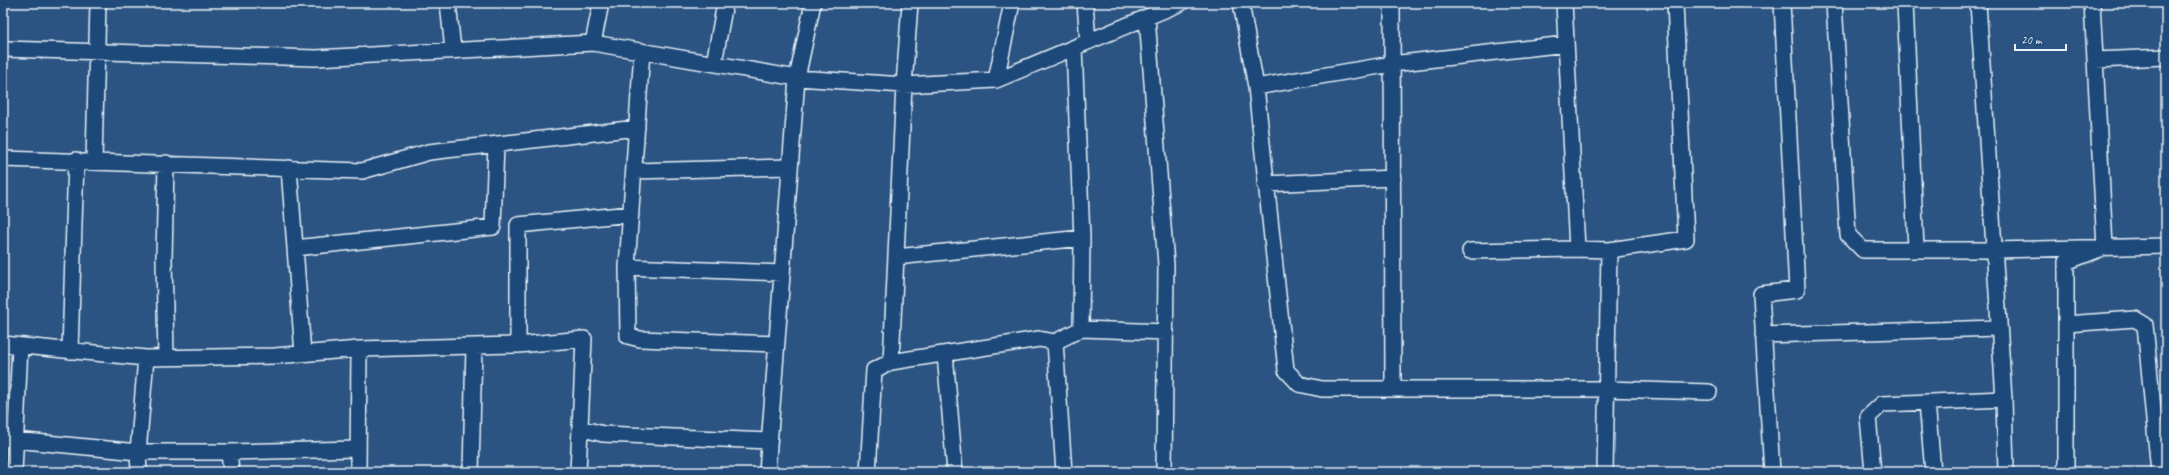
<svg xmlns="http://www.w3.org/2000/svg" width="2169" height="475" font-family="Caveat,sans-serif">
  <rect width="100%" height="100%" fill="#2b5482"/>
  <filter id="ink" filterUnits="userSpaceOnUse"><feTurbulence type="fractalNoise" baseFrequency=".025" numOctaves="2"/><feDisplacementMap in="SourceGraphic" scale="8" xChannelSelector="R" yChannelSelector="G"/><feConvolveMatrix kernelMatrix="1 2 1 2 8 2 1 2 1" color-interpolation-filters="sRGB"/></filter>
  <g filter="url(#ink)">
    <g fill="none" stroke-linecap="round" stroke-linejoin="round">
      <defs>
        <path id="street" d="M448,3L453,50
          M813,3L797,78L904,85L891,362L874,370L868,472
          M910,3L904,85L996,80L1181,3
          M1085,3L1088,42
          M1241,3L1256,87L1286,370L1299,384L1322,389H1606L1709,392
          M1392,3L1393,389
          M1564,3L1577,249L1609,250
          M1834,3L1848,235L1863,250H1994L2166,246
          M1905,3L1916,249
          M1978,3L2004,399L2006,472
          M1147,17L1166,265L1164,472
          M593,43L601,3
          M1074,48L1082,238L1081,329
          M3,49L316,58L593,43L797,78L767,472
          M642,51L627,267L782,273
          M2095,60L2166,57
          M714,63L725,3
          M996,80L1012,3
          M1256,87L1392,64L1566,44
          M3,159L362,171L429,152L637,128
          M94,161L98,3
          M289,168L303,354
          M634,171L790,167
          M1265,184L1393,178
          M295,248L493,227L496,144
          M1470,251L1577,249
          M896,257L1082,238
          M627,267L628,336L640,339L776,344
          M2066,324L2135,319L2145,325L2159,472
          M1763,335L1999,328
          M1055,342L1064,472
          M3,344L146,358L275,356L359,349L474,346L471,472
          M518,345L584,339L578,472
          M474,346L518,345V225L631,214
          M70,351L76,160
          M945,354L955,472
          M146,358L138,452H229L231,472
          M166,358L164,259L166,163
          M891,362L1039,339L1055,342L1081,329L1166,332
          M1927,402L1933,472
          M580,428L603,434L769,441
          M3,438L15,440L138,452L139,472
          M229,452L358,449
          M14,472L20,346
          M358,472L359,349
          M1605,472L1609,250L1686,239L1675,3
          M1772,472L1761,294L1797,290L1782,3
          M1873,472L1868,417L1882,404L2004,399
          M2066,472V262L2105,247L2092,3"/>
      </defs>
      <!-- street casing -->
      <use href="#street" stroke="#e8f1f8" stroke-width="18"/>
      <!-- street -->
      <use href="#street" stroke="#1f4a7a" stroke-width="15"/>
    </g>
  </g>
  <!-- margin -->
  <rect width="2169" height="475" fill="none" stroke="#1f4a7a" stroke-width="16"/>
  <rect x="8" y="8" width="2153" height="459" fill="none" stroke="#e8f1f8" stroke-width="1.5" filter="url(#ink)"/>
  <!-- scale -->
  <path d="M2015 44v6h51v-6" fill="none" stroke="#e8f1f8" stroke-width="2"/>
  <text x="2021" y="44" font-size="12" fill="#e8f1f8" stroke="#1f4a7a" stroke-width="3" paint-order="stroke">20 m</text>
</svg>
